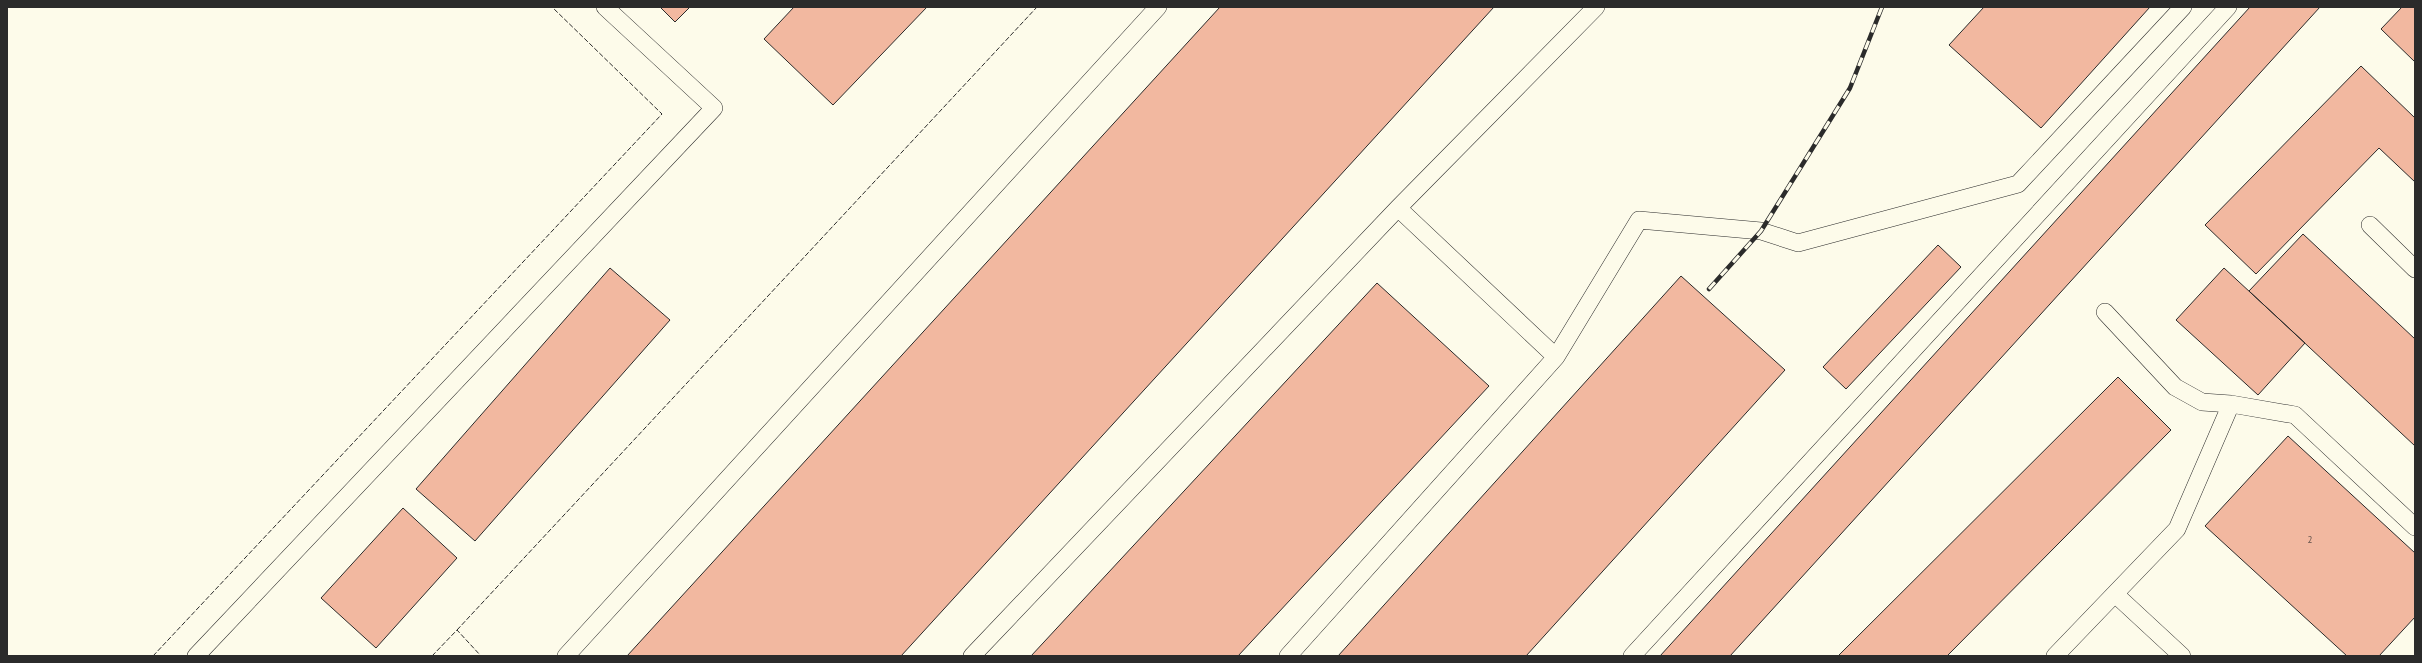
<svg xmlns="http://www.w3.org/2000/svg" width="2422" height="663" font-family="'PT Sans',sans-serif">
  <rect width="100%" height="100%" fill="#fdfbea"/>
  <!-- building -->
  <path fill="#f2b8a0" stroke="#2b2b2b" d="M660,7H690L675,22Z
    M794,7H927L833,105L764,39Z
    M1220,7H1494L901,656H627Z
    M1984,7H2150L2041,128L1949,45Z
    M2250,7H2320L1730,656H1660Z
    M2402,7H2415V62L2381,29Z
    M2361,66L2415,118V182L2379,148L2256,274L2205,225Z
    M2303,234L2415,339V446L2249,291Z
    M1938,245L1961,267L1846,389L1823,367Z
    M610,268L670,320L475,541L416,489Z
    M2224,268L2305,343L2258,395L2176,320Z
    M1681,276L1785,370L1526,656H1338Z
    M1377,283L1489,386L1238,656H1031Z
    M2118,377L2171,430L1947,656H1838Z
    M2288,436L2415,553V617L2379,656H2347L2205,526Z
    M403,508L457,558L376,648L321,598Z"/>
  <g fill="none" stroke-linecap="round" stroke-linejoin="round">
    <defs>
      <path id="lane" d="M2370,225L2415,269
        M2105,312L2175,387L2202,402L2231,404L2295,415L2415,527
        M1556,357L1639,220L1761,231L1798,243L2018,184L2183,7
        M2115,594L2182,656
        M196,656L714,108L605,7
        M566,656L1158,7
        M972,656L1398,208L1596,7
        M1288,656L1556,357L1398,208
        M1632,656L2228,7
        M2055,656L2177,529L2231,404"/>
    </defs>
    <!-- lane casing -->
    <use href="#lane" stroke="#2b2b2b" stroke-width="18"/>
    <!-- lane -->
    <use href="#lane" stroke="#fdfbea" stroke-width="17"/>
    <defs>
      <path id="rail" d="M1709,289L1761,231L1850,88L1882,7"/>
    </defs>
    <!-- rail casing -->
    <use href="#rail" stroke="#2b2b2b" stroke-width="4.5"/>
    <!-- rail -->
    <use href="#rail" stroke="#fdfbea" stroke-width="3" stroke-dasharray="9" stroke-linecap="butt"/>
    <!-- fence -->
    <path stroke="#2b2b2b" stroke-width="1" stroke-dasharray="5 2" stroke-linecap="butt" d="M457,630L1037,7
      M153,656L662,114L552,7
      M432,656L457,630L481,656"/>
  </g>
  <g text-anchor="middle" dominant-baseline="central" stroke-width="3" stroke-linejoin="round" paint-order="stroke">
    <!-- number labels -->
    <g font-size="9" fill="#5d4e48">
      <text x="2310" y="539">2</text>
    </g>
  </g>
  <!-- border -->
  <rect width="2422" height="663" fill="none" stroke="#2b2b2b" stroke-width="16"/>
</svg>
